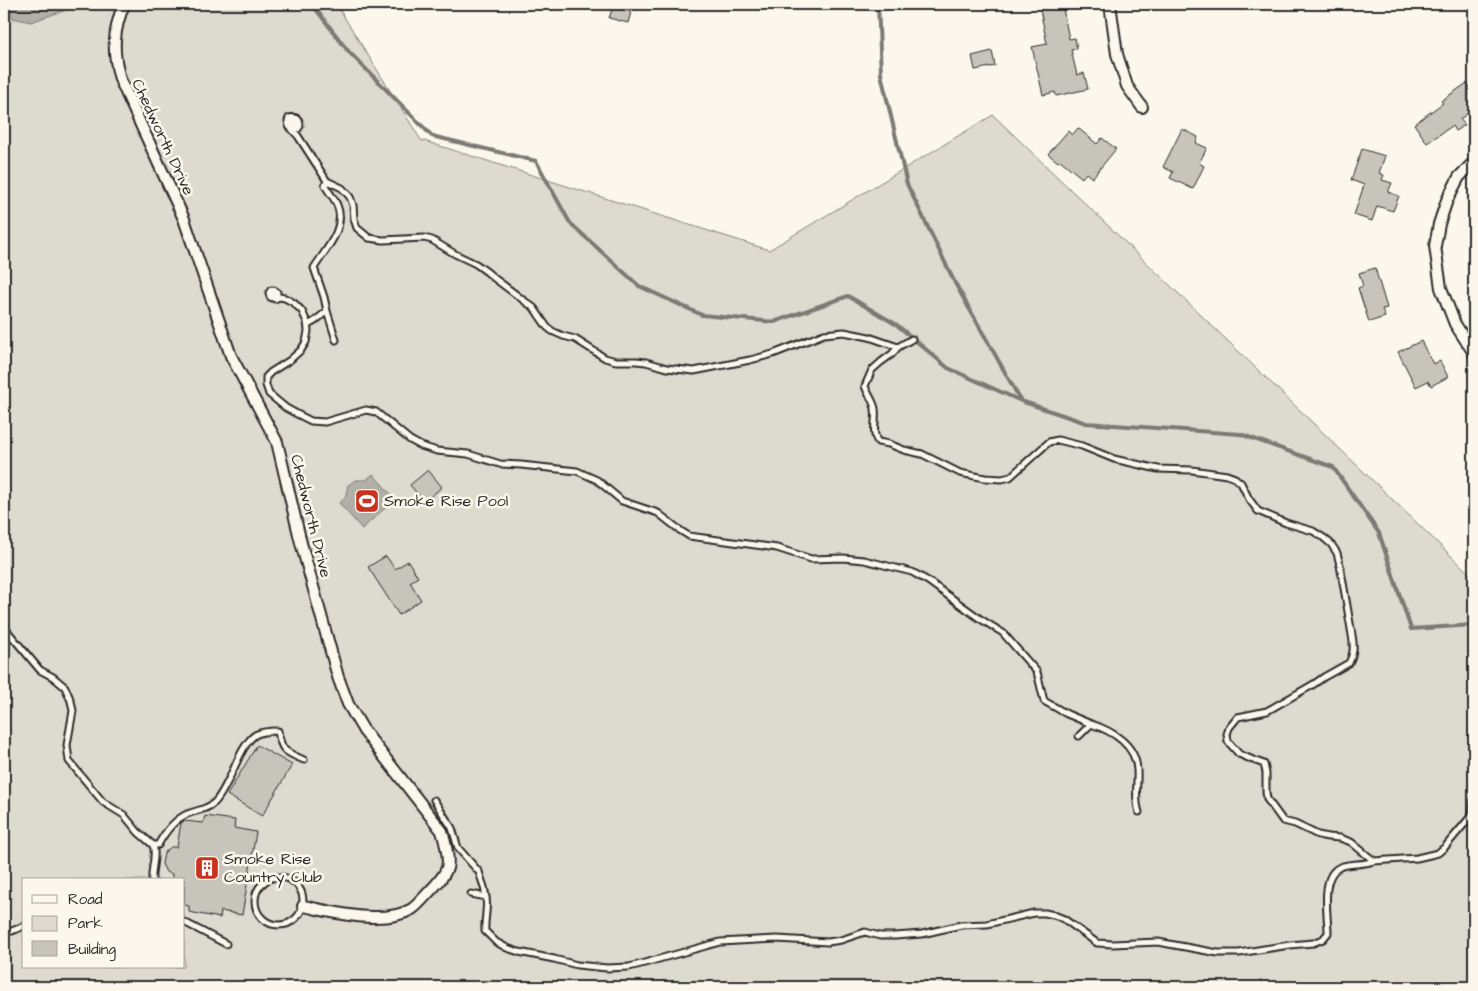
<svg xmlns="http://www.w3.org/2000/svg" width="1478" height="991" font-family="'Architects Daughter',sans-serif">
  <rect width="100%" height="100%" fill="#fbf7ec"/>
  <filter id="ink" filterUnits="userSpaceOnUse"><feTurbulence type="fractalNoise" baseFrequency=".02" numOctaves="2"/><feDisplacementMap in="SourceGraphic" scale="10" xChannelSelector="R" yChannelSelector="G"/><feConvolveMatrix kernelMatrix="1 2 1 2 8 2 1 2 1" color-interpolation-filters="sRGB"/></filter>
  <g filter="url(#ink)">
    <!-- green -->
    <path fill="#dddad0" stroke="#84827e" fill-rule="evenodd" d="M4,4H336L421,140L769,250L993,115L1474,578V987H4ZM24,880H184V967H24Z"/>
    <!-- water -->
    <path fill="#b1afa7" stroke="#7b7a75" d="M9,4H71L69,9L31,22L12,18Z
      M373,474L395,499L362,529L339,503L346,497V493L348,485L356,480H366Z"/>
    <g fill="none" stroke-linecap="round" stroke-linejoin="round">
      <!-- stream -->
      <path stroke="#7b7a75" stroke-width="4" d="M312,4L348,51L432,136L536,161L570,223L639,286L702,315L774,322L848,296L897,325L948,368L1021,401L1086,423L1240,434L1333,467L1379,533L1411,629L1474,625
        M878,4L881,74L907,184L955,283L1021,401"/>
    </g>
    <!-- building -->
    <path fill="#c7c4bc" stroke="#2b2b2b" d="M1039,4H1062L1069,39L1075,38L1077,49L1071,50L1077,75L1084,73L1088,89L1056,96L1055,92L1043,95L1032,47L1047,44Z
      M613,7L631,12L628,23L609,18Z
      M992,51L995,66L975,70L972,56Z
      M1467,83L1474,94V109L1460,119L1465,125L1455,131L1452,126L1427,143L1414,124L1443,103L1441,101Z
      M1078,128L1097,144L1102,138L1116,149L1092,178L1086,173L1082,178L1060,160L1058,162L1048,154L1068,131L1072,135Z
      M1182,129L1198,137L1196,143L1207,148L1199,163L1204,166L1193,189L1170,178L1173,172L1163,167Z
      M1362,149L1385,156L1379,173L1384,175L1382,180L1392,183L1388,192L1399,196L1393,211L1377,206L1372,221L1354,215L1364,185L1351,180Z
      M1375,268L1387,308L1382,309L1385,317L1369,322L1358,288L1363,286L1359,273Z
      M1421,341L1433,364L1440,361L1448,377L1431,386L1428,381L1416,387L1398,352Z
      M428,470L442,487L424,502L410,485Z
      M386,556L395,569L408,561L418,577L410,582L421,600L399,615L368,567Z
      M257,745L292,765L262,816L227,795Z
      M205,816L235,820L234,828L256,832L242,915L221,911L220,918L189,912V906L184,905V880H172V874L166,872L162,864L164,853L171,847H177L181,823L184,821L203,823Z"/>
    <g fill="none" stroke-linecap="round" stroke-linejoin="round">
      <defs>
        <path id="service" d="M294,124L296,127L298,123L296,119L291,120V125L294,129H298L300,126C300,119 296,116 289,118L288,121L289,126L298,136L327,181L325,185C328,192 334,197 337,205C347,228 325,250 314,268L324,297L327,311
          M327,181L342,188L350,197L353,205L354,219L357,228L369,238L383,240L424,238L432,240L455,254L476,264L487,272L494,278L534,308L547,327L552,331L563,336L575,339L605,358L616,361H636L646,362L667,368L694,371L750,360L773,354L824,334L844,332L869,337L898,347
          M274,293H271L272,296H277V292L274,290H271L269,293L270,297L275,299L279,297L285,298L294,303L302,311L307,322L308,331L306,342L301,350L290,360L271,372L266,377V385L269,394L286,408L297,414L311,421L325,422L366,410L376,412L410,440L421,446L437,451L468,454L500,464L521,465L577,471L597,480L622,501L658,513L681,531L689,536L777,548L811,559L843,558L864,560L912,572L928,581L979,618L1003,633L1037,672L1044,701L1067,714L1091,724
          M308,325L315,321L327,311L336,340
          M912,339L898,347L892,354L881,362L872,370L865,386C868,395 874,401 875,409C877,421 871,433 878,442L889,444L904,450L922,454L960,473L985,478L1002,479L1010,477L1049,442L1058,440L1082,446L1114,459L1158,469L1192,470L1227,475L1235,478L1241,483L1249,499L1258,511L1286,523L1313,531L1324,538L1331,544L1337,553L1340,565L1352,635C1354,646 1354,654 1349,663L1324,677L1314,684L1281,703L1267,711L1238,717L1233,723L1229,728L1227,734L1228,741L1231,745L1239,754L1253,760L1264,764L1266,773V792L1267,799L1283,821L1295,824L1318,835L1328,837L1340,838L1351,842L1374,861L1417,858L1438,853L1445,847L1472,815L1474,799
          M4,627L40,670L53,677L65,687L71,701L73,711L67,745L69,761L103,802L124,815L138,832L153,845
          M1079,736L1091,724C1113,731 1136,745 1137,770C1138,785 1134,798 1139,812
          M434,800L452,828L458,848L479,872L484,887L486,897
          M255 901a24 24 0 1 1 48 0a24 24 0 1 1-48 0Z
          M152,880C151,868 157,855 153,845H158C165,832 174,820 187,814C197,810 207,810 215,802C230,786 239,746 255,735C262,731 271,731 278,731C281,752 286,752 304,760
          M471,894L486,897C488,909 484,920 485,931L496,942L507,948L519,952L554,959L577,965L607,968L629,967L641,964L720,942L777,939L828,942L841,940L865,932L880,936H895L922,934L961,925L987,924L1034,913H1045L1054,915L1064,919L1097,943L1113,944L1158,942L1218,953H1239L1290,945L1313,943L1323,939L1328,933C1328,914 1319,872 1343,866C1354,863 1362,865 1374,861
          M184,922L226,944
          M4,931H12L24,926"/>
        <path id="minor" d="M124,4C113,31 112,51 120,79L184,219L231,356L277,442L301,543L338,677L348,704L364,731L442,831C445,841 450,858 447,868C444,876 436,885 431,890C425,896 419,904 412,909C383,926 334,912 303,906
          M1110,4L1117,54L1127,86L1142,107
          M1474,162L1459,177L1447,200L1439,224L1435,246L1441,288L1455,324L1474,353"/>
      </defs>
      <!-- service casing -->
      <use href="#service" stroke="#2b2b2b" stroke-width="9"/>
      <!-- minor casing -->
      <use href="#minor" stroke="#2b2b2b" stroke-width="14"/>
      <!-- service -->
      <use href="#service" stroke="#fbf7ec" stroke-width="5"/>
      <!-- minor -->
      <use href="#minor" stroke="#fbf7ec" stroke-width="10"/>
    </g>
  </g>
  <!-- icons -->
  <defs>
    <symbol id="stadium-square" viewBox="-11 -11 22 22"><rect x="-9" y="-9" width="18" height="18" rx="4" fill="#c8321e" stroke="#fbf7ec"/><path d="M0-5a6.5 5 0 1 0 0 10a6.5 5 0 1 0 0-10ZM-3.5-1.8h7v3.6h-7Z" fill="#fff"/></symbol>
    <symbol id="building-square" viewBox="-11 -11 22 22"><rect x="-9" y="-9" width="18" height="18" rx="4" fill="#c8321e" stroke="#fbf7ec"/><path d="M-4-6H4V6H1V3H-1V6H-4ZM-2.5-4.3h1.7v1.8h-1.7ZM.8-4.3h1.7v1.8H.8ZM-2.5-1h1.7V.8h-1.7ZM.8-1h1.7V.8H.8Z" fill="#fff"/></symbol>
  </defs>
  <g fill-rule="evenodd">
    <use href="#stadium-square" x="353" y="487" width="28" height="28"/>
    <use href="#building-square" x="193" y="854" width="28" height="28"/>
  </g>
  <g text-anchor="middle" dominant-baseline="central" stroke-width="5" stroke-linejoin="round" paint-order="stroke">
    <!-- street labels -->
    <g font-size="16" fill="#2b2b2b" stroke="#fbf7ec">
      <text transform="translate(163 137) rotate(65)">Chedworth Drive</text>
      <text transform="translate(311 516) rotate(76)">Chedworth Drive</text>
    </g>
    <!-- poi labels -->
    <g font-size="16" fill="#2b2b2b" stroke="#fbf7ec" text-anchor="start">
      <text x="384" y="501">Smoke Rise Pool</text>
      <text x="224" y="859">Smoke Rise<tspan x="224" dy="18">Country Club</tspan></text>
    </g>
  </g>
  <!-- margin -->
  <rect width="1478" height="991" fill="none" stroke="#fbf7ec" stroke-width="20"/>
  <rect x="10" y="10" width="1458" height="971" fill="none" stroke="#2b2b2b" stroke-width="2" filter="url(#ink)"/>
  <!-- legend -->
  <rect x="22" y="878" width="162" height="90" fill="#fbf7ec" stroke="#a8a59f"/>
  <rect x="32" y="895" width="25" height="8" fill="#fbf7ec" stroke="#a8a59f"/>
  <text x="68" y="904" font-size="15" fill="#2b2b2b">Road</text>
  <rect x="32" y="916" width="25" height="15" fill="#dddad0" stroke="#a8a59f"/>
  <text x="68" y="928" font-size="15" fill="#2b2b2b">Park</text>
  <rect x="32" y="941" width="25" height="15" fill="#c7c4bc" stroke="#a8a59f"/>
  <text x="68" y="954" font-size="15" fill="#2b2b2b">Building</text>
</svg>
